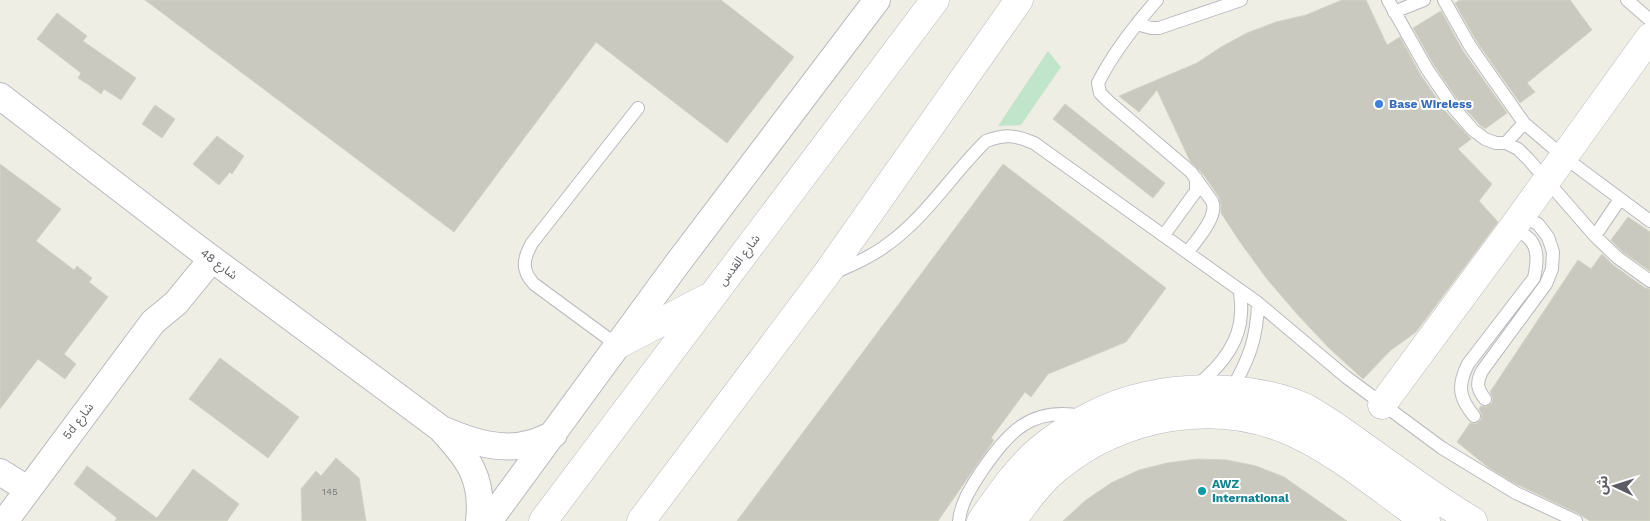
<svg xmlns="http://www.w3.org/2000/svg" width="1650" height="521" font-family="'Work Sans','Noto Sans Arabic',sans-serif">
  <rect width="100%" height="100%" fill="#eeeee4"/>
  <!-- green -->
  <path fill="#c1e5cb" d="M1048,51L1061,67L1021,125L998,126Z"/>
  <!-- building -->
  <path fill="#c9c9c0" stroke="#d3d2c2" d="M145,0H721L794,57L727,143L596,42L454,232Z
    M1342,0H1366L1387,45L1400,37L1420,74L1446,112L1471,139L1458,149L1492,184L1479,201L1498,222L1416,332L1391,350L1363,379L1329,348L1297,314L1267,279L1240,242L1221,213V205L1219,197L1203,174L1190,161L1157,90L1139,112L1119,96L1197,63L1221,47L1247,33L1276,22L1306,15Z
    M1460,0H1570L1592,30L1527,83L1535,92L1520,103L1477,42L1455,3Z
    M1441,11L1463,51L1507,113L1485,129L1479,124L1459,102L1434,65L1413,28Z
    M57,13L87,36L83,41L136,78L121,100L104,89L101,94L89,85L78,78L81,73L37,39Z
    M1065,104L1165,183L1153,198L1053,119Z
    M155,105L175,119L162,138L142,124Z
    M217,136L244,156L232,174L230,172L219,185L193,164Z
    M0,164L61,209L36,241L74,270L77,266L92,278L89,282L108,297L64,354L76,364L65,379L38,359L0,409Z
    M1003,164L1166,288L1126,342L1048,374L1031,397L1025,392L991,438L994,440L938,521H737Z
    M1628,217L1650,232V271L1623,252L1611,240Z
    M1602,254L1613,265L1645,288L1650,289V521H1590L1579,514L1514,483L1488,467L1457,442L1470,423L1476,424L1481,420L1482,414L1479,409L1481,406L1486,407L1492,403L1493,398L1490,392L1578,260L1591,269Z
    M220,358L299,417L268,458L189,399Z
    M336,458L359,478L366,521H302L301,489L316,471L321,476Z
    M1197,459L1227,460L1256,466L1284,477L1347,521H1063L1086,500L1111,483L1139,470L1167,463Z
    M87,466L157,518L193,469L239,504L227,521H115L117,518L74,484Z"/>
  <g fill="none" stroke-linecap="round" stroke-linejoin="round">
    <defs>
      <path id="service" d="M1157,0C1135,25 1113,53 1098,83L1100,93L1108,101L1191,172L1212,201C1219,216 1197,239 1188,252
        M1388,0L1427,69L1453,107L1473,130L1485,139L1496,143H1506L1518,149L1528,159L1595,236L1618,258L1650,281
        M1444,0L1470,46L1524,123L1564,157L1650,221
        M1627,0L1650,20
        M1394,12L1424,0
        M1137,24L1151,28H1159L1241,0
        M1506,143L1524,123
        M1164,235L1196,191V178
        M1595,236L1620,199
        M833,273C852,265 871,257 888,244C926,217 953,173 986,141C1006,134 1015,135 1034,143L1258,303L1346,377L1442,448L1516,493L1576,521
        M617,345L534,284C521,270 523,259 532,243L638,108
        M1196,386C1219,368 1240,344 1241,313C1242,305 1240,297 1240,290
        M1231,390C1249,360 1257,338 1258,303
        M1485,399C1477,389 1476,383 1482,371L1546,284L1552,269L1553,252L1548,237L1538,224L1520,216
        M1474,416C1459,398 1457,386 1468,364L1534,278C1537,264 1540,246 1526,236C1522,233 1516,232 1511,230
        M959,521C961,502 971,488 981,472C1008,433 1030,406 1082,416"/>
      <path id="minor" d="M0,96L196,247L440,428C468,458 484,478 479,521
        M444,430C472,442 502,452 532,443C539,441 547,437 554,434
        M0,472L27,489
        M5,521L153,322L176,303L212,259
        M489,521L677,264L877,0"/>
      <path id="tertiary" d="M1382,405L1511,230L1650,37
        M981,521C998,497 1016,470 1039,450C1069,425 1107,404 1146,396C1193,385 1262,387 1306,408C1326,419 1345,433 1363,446C1399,471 1435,499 1473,521
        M1012,521C1025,503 1039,483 1056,469C1122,415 1216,397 1294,433C1340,454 1384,492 1426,521"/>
      <path id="secondary" d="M617,345L707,298
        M543,521L935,0
        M641,521L825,276L1019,0"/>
    </defs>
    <!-- service casing -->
    <use href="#service" stroke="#b9bac0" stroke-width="14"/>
    <!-- minor casing -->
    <use href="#minor" stroke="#b9bac0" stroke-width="28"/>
    <!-- tertiary casing -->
    <use href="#tertiary" stroke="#b9bac0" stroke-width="29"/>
    <!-- secondary casing -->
    <use href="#secondary" stroke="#b9bac2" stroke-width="29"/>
    <!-- service -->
    <use href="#service" stroke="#fff" stroke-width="12"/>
    <!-- minor -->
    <use href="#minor" stroke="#fff" stroke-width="26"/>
    <!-- tertiary -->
    <use href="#tertiary" stroke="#fff" stroke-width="28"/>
    <!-- secondary -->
    <use href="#secondary" stroke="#fff" stroke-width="28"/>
  </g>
  <!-- markers -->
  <circle fill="#3f7fe0" stroke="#fff" stroke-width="2" cx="1379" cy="104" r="5"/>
  <circle fill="#0f9aa8" stroke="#fff" stroke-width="2" cx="1202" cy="491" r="5"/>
  <g text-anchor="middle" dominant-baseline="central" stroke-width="4" stroke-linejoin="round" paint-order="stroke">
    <!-- number labels -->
    <g font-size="10" fill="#77787b">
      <text x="330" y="491">145</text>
    </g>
    <!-- shop labels -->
    <g font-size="12" font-weight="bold" fill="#366cbe" stroke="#fff" text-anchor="start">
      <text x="1389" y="104">Base Wireless</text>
    </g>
    <!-- street labels -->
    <g font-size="12" fill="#5c5d64" stroke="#fff">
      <text transform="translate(739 260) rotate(-53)">شارع القدس</text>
      <text transform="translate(219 264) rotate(37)">شارع 48</text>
      <text transform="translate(78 421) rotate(-53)">5d شارع</text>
    </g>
    <!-- culture labels -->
    <g font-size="12" font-weight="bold" fill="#0d838f" stroke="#fff" text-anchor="start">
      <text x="1212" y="484">AWZ<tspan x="1212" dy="14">International</tspan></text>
    </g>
  </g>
  <!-- north arrow -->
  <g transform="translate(1615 486) rotate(274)" stroke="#ffffff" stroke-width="4" paint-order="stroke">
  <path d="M0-4L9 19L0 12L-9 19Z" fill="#5c5d64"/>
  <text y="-8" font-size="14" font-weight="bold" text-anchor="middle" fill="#5c5d64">ش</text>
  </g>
</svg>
